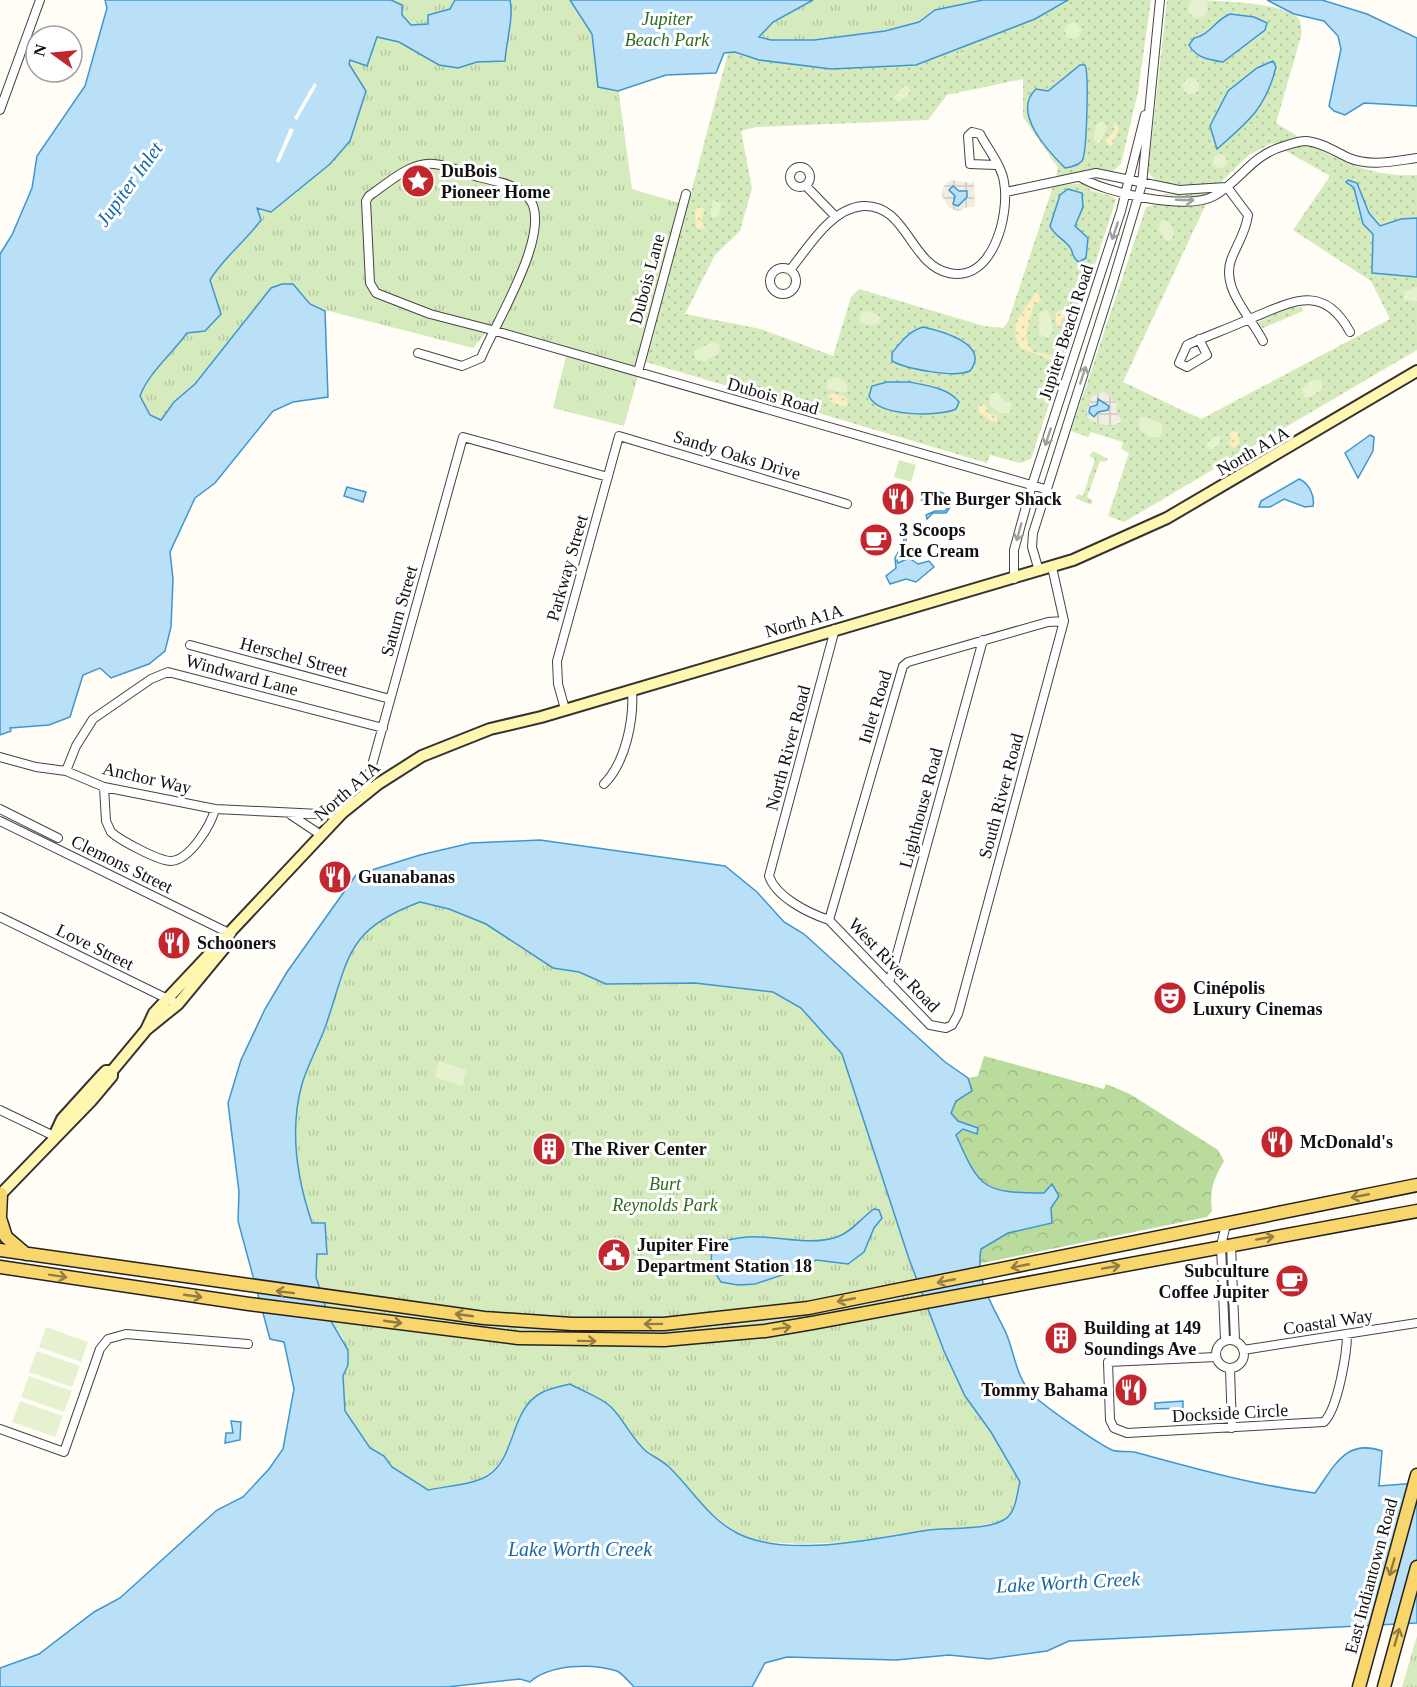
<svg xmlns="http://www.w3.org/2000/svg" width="1417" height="1687" font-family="Georgia,serif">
  <defs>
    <pattern id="grass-dots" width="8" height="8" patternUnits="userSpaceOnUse" patternTransform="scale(1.5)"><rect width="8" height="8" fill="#d5ebbd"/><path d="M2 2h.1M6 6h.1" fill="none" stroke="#b6c8a1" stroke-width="1.8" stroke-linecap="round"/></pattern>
    <pattern id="forest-crowns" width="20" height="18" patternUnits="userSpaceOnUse" patternTransform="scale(1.5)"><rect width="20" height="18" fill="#b9dc9c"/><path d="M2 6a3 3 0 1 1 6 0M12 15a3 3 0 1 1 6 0" fill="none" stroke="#9ebc85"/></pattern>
    <pattern id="sand-dots" width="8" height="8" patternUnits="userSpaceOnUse" patternTransform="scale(1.5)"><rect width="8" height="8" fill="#fbeec1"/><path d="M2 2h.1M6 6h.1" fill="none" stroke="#d6cba5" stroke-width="1.8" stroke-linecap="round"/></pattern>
    <pattern id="park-tufts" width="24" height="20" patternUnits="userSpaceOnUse" patternTransform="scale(1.5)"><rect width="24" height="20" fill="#d5ebbd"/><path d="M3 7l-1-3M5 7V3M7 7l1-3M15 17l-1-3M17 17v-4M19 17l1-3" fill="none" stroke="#b6c8a1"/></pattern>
    <pattern id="plaza-grid" width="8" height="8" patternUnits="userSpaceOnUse" patternTransform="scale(1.5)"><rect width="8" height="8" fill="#f1ede2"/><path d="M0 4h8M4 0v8" fill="none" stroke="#cecac1"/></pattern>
  </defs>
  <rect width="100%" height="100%" fill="#fffdf5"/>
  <!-- grass -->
  <path fill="url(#grass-dots)" d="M1062,0H1151L1138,92L1121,164L1112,172L1096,169L1056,177L1058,168L1023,117V79L947,95L928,120L756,127L741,131L752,188L740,231L715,255L685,314L761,329L833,356L851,297L859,289L984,326L1003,328L1008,322L1053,186L1082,183L1092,191L1112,196L1116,200L1031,459L1020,463L990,455L987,463L646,362L728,53Z
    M1167,0C1197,0 1283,0 1299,19C1301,22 1301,29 1302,33L1276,123C1322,151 1360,178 1417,175V350L1124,522L1108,516L1129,453L1121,449L1123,442L1091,432L1088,437L1071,431L1146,207L1162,203L1206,204L1123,382L1201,419L1390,319L1371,281L1293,230L1330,176L1272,143L1249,155L1219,184L1209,186L1191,188L1157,182L1148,172Z
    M1208,191L1211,194L1192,198L1160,194H1192Z
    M1302,307L1303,311L1263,328L1258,326L1259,322L1286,308Z
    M1093,451L1108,459L1105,462L1100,461L1087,497L1093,500L1091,505L1075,498L1078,494L1083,496L1095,459L1089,456Z"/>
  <!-- forest -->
  <path fill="url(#forest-crowns)" d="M984,1056L1104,1089L1106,1084L1130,1094L1218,1150L1224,1161C1214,1178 1209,1190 1212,1211L1207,1217L978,1264L981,1249L1008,1233L1052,1223L1044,1193C983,1193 980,1189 956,1135L963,1128L951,1113L956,1101L971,1091L968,1078L978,1076Z"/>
  <!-- sand -->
  <path fill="url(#sand-dots)" d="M1114,122L1119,129L1114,142L1110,147L1105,140L1113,133Z
    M699,206L705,209L701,221L706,227L701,230L696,228L695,210Z
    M1036,292L1042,299L1033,306C1032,325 1018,335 1034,352L1057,356L1051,360L1020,348L1015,336L1016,322Z
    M1061,310L1068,314L1062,319L1060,328H1057L1055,314Z
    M832,393L846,397L848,405L842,407L830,401L828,396Z
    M984,403L989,414L997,415V422H992L978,411L979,405Z
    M1234,431L1238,433L1240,444L1233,448L1228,442L1231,439L1230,433Z"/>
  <!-- park -->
  <path fill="url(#park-tufts)" d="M350,0H1064L957,54L769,53L726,48L618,87L632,189L686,205L624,426L553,408L567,353L486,333L473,348L325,310L310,303L293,284L273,287L186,397L161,421L150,416L139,397L177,322L256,208Z
    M899,460L916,465L911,482L894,477Z
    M420,902L449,909L486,924L553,968L579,972L606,984L695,983L773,992L801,1008L842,1054L909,1259L944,1351L965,1396L991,1432L1020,1482L1011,1514L1001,1521L961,1530H931L856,1542L800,1544L764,1542L737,1533L719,1519L695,1500L667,1465L645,1451L608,1404L589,1395L512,1433C498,1484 474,1481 428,1490L392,1467L384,1456L370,1448L345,1411L343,1376L348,1365L343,1338L329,1318L316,1277L317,1254L327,1253L325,1223L312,1224C297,1179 289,1131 302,1084C308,1064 319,1045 326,1025C349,957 346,929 420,902Z
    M1417,1636V1687H1402Z"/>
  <!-- pitch -->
  <path fill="#e6f2cf" d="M1188 8a10 10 0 1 1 20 0a10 10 0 1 1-20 0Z
    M1065 31a8 8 0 1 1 16 0a8 8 0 1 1-16 0Z
    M1183 86a8 8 0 1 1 16 0a8 8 0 1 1-16 0Z
    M904,86L909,87L910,92L904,99L897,102L894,96Z
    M1102,121L1107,127L1100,143H1096L1093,138L1096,125Z
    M1213 161a7 7 0 1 1 14 0a7 7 0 1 1-14 0Z
    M713,200L721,203L719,215L713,218L710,213Z
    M1164,220C1173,223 1176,233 1171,241L1166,240L1159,230L1160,222Z
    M1417,287V301L1404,300V291Z
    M1047,310L1051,317L1053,331L1048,338L1039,334V313Z
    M868,311L879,316L881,321C876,327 865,326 859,321L861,312Z
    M712,342L720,345L719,353L705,361L695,359L694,351Z
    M835,377L846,382L848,391L842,393L828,389L826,381Z
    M1312,380H1321L1323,388L1311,397H1304L1302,388Z
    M997,392L1004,401L1012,403L1010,413H1000L989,405L990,394Z
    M1146,417L1162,424V434L1159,437H1149L1139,429L1140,418Z
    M1215,436L1220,437V443L1213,449H1207V443Z
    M439,1061L467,1070L462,1086L435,1077Z
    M46,1327L88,1342L81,1362L39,1347Z
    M37,1351L80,1366L72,1387L29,1372Z
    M29,1376L72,1391L64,1412L21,1397Z
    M20,1401L63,1416L55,1437L12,1422Z"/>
  <!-- plaza -->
  <path fill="url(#plaza-grid)" d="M950,180L972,183L974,180L975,207H967L958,211L949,208L942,196L943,187Z
    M1103,391L1117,403L1116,410L1122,422L1111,426L1096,423L1085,416L1092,396Z"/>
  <!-- water -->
  <path fill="#b9e0f7" stroke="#3f96cf" stroke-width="1.5" fill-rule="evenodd" d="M105,0H391L402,5V15L411,25L428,24V15L450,9L455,0H510C514,16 506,43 505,61L477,62L458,68L439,65L399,42L377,37L367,66L350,60L349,64L366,91L350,141L330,164L271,212L257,208L261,220C245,242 224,257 210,280L221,314L205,331L187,333C172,354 149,372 140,396L150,415L161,420L174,402L195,384L271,288L282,284H293L310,304L325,311L328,397L293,402L273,411L215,483L195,498L170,552L173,579L171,627L165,651L149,664L111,678L100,668L83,675L70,717L49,725L10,728L11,731L0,735V254L12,235L32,188L37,156L85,86L107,8Z
    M570,0H813L773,22L759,37L771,40H814L885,31L919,22L935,10L983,0H1068L1035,19L916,65L831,69L759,60L735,52L724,53L716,73L666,75L618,91L598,87L592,34Z
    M1267,0H1322L1367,14L1417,38V106L1364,103L1345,115L1334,111L1329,106L1341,49L1338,36L1324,21L1294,14Z
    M1230,14L1254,17L1267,23L1265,30L1223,62C1210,60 1196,58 1189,45L1194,38C1210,35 1215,20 1230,14Z
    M1273,61L1276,67C1266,108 1248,122 1217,149L1210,126L1228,91L1257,68Z
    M1080,65H1085C1089,72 1087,154 1082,161C1077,166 1071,167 1065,168C1048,151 1011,112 1036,89L1048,91Z
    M1348,180L1357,183L1369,213L1380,226L1401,219L1417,218V277L1372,273L1373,234L1363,224L1354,188L1346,182Z
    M953,186L959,191H967V197L958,206L953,204L955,196L949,190Z
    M1068,189L1082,193L1083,207L1075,226L1088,238L1086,258L1079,262C1073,258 1074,256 1071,249C1066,240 1054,236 1050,226L1060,195Z
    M923,327C941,331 991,344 970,371C955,378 906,369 892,361V353C901,342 909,331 923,327Z
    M909,382C925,385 949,388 959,402L956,409C939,417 878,417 869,396L872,386L887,382Z
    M1098,399L1109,406L1108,410L1098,412L1094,417L1089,412L1090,407L1097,405Z
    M1370,435L1374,437L1373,451L1358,478L1345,453Z
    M1299,479C1309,483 1315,496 1313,506L1305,507L1284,499L1270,507H1259L1261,501Z
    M347,487L366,492L363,502L344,496Z
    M936,490L947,495L953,503L946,513H933L927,519L926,515L935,511H945L949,506L943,495L936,492L931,499L922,500L925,497H931Z
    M907,527L906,542L897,561L898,563L909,558L918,564L929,561L934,567L916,582L906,579L890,584L886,576L896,568L895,558L904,542L903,534Z
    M540,840L725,866L757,892L784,922L804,934L945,1062L968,1078L972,1091L956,1101L951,1113L958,1121L978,1128L977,1134L963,1129L956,1135C980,1189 983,1193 1044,1193L1052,1184L1059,1196L1051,1208L1052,1223L1008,1233L981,1249C975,1282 993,1305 1006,1333C1015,1354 1016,1378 1033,1395C1045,1407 1097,1443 1112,1450C1119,1453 1130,1450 1138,1453C1197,1469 1254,1485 1315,1493C1334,1467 1345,1438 1382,1451L1379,1486L1417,1483V1623L1069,1641L1047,1651L989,1659L949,1655L896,1660L787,1657L765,1663L752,1687H634C629,1682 623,1674 617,1671C592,1663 550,1664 530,1682L520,1679L447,1687H0V1668L39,1654L94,1612L120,1598L217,1510L243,1497L269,1469L283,1449L294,1389L284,1342L270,1339L238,1221L239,1192L228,1103L241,1060L265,1009L287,972L356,875L420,855L471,843ZM420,902L449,909L486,924L553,968L579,972L606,984L695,983L773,992L801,1008L842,1054L909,1259L944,1351L965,1396L991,1432L1020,1482C1017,1492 1017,1504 1011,1513C1000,1532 949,1527 929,1530C876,1538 787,1559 737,1533C707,1517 692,1489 669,1467C663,1461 654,1457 647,1452C632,1440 624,1419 610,1406C600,1397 582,1391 570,1384C562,1386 551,1388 543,1392C509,1408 517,1458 487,1476C472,1485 446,1486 428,1490L392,1467L384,1456L370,1448L345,1411L343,1376L348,1365V1350L329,1318L316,1277L317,1254H327L325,1223H312C297,1179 289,1131 302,1084C308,1064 319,1045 326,1025C349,957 346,929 420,902Z
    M874,1209L879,1210L882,1218L874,1228L864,1252L848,1264L816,1260L797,1270L755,1284L738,1285L721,1282C712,1269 709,1262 713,1246C755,1224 797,1250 837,1237C852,1232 862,1217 874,1209Z
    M1183,1401V1408L1155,1409V1403Z
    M231,1421L241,1422L240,1440L225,1443L226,1433H233Z"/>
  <!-- pier -->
  <path fill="#fffdf5" d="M314,83L317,85L297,120L294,118Z
    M290,128L294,130L279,163L276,161Z"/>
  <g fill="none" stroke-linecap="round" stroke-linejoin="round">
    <defs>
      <path id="street" d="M0,110L40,0
        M790 177a10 10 0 1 1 20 0a10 10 0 1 1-20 0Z
        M1080,177C1105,193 1187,211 1214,196C1241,181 1250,156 1284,146C1290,144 1299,141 1306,141C1321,142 1336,152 1349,158C1371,167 1394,161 1417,158
        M806,186L836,217
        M1227,187L1248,215C1246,232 1237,244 1231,260C1221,289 1251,317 1263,341
        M1006,192L1096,173L1179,190L1226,187
        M770 281a13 13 0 1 1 26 0a13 13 0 1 1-26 0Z
        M790,270C808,248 831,208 863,206C907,204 910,265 949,273C993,283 1010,214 1004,182C1002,166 987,148 980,134L972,132L968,136L970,164L996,165
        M1199,339L1207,355L1187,367L1179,363L1187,345C1207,336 1227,329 1247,320C1288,304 1322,280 1350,332
        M418,353L462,366L481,358C494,325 556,228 528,197C517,184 494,181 478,177C464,173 448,165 434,164C411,161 387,184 369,196L366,201L370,283L376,293L430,314L492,330L1045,489
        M638,372L686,194
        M1039,571L1032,547L1033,533L1113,281L1142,184L1160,0
        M1014,579V550L1032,485L1121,211L1145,115
        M835,629L769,876C776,897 808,913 829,920L930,1025L946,1028L952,1025L958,1014L1064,621L1052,567
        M190,645L390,699
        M565,709L558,684L557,661L619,436L847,504
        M0,757L36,767L66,771L104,787L215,809L340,815
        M66,771L76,746L93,719L151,679L168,672L383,728
        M604,784C626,762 634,719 632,690
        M104,787L106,821L111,832C121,841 159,861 171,861C190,860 211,825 215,809
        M364,794L463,437L608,477
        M0,809L58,838
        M291,815L321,835
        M0,821L231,934
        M0,917L178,1004
        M829,920L903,666L908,662L1048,622L1064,621
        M889,983L983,640
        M0,1110L54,1136
        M1231,1245L1235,1340
        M1216 1354a14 14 0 1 1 28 0a14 14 0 1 1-28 0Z
        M1225,1340L1221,1246L1226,1224
        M1243,1350L1417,1323
        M1216,1357L1108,1362L1110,1420L1114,1428L1127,1433L1324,1422C1338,1408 1347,1353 1347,1334
        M1230,1369L1232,1428
        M0,1429L64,1452L100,1349L108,1339L126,1334L248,1344"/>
      <path id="secondary" d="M147,1029L178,1004L225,947L229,940
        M55,1134L62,1119L101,1076L106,1071H112
        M0,1195L91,1101L112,1076V1071L146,1030L154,1013L342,813L378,784L422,756L490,729L541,717L1073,560L1167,518L1417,371"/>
      <path id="primary" d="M0,1216L1,1194
        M0,1218L6,1237L26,1254
        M0,1250L484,1318L572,1324H664L808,1308L1417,1185
        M0,1267L249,1304L518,1338L664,1340L765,1331L812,1323L1417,1211
        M1359,1687L1417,1475
        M1384,1687L1417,1567"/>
    </defs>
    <!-- street casing -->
    <use href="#street" stroke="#444" stroke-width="10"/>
    <!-- secondary casing -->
    <use href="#secondary" stroke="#333" stroke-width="14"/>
    <!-- primary casing -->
    <use href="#primary" stroke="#222" stroke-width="15"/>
    <!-- street -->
    <use href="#street" stroke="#fff" stroke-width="8"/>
    <!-- secondary -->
    <use href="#secondary" stroke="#fff6b0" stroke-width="10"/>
    <!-- primary -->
    <use href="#primary" stroke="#f9d66b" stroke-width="12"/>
  </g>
  <!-- one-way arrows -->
  <defs><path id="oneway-shaft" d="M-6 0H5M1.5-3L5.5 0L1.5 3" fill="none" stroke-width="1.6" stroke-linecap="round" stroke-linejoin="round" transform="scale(1.5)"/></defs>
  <g stroke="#a0a0a0">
    <use href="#oneway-shaft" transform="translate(1185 200) rotate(2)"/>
    <use href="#oneway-shaft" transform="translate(1115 231) rotate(108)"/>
    <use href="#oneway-shaft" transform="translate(1083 375) rotate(-72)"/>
    <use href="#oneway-shaft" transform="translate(1048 437) rotate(108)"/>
    <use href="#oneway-shaft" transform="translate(1019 532) rotate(105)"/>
  </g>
  <g stroke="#917d42">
    <use href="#oneway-shaft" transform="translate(1360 1196) rotate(169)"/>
    <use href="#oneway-shaft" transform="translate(1265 1238) rotate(-10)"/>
    <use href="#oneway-shaft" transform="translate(1020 1266) rotate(169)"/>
    <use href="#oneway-shaft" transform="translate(1111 1267) rotate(-10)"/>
    <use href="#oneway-shaft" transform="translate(58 1276) rotate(9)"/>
    <use href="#oneway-shaft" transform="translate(946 1281) rotate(169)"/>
    <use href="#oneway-shaft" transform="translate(285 1292) rotate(-173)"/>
    <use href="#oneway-shaft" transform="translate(193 1296) rotate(8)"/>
    <use href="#oneway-shaft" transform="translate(846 1300) rotate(169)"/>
    <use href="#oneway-shaft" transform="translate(464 1315) rotate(-172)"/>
    <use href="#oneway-shaft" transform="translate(393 1322) rotate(8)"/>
    <use href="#oneway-shaft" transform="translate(653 1324) rotate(179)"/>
    <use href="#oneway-shaft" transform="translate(782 1328) rotate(-9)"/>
    <use href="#oneway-shaft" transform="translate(587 1341) rotate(1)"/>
    <use href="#oneway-shaft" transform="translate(1392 1567) rotate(106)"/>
    <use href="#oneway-shaft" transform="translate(1397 1637) rotate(-74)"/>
  </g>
  <!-- icons -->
  <defs>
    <symbol id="sight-disc" viewBox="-11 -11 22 22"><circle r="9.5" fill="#c4262e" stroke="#fff"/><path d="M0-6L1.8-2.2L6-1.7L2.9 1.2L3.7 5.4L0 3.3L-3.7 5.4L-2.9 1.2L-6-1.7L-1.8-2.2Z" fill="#fff"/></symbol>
    <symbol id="restaurant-disc" viewBox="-11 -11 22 22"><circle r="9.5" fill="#c4262e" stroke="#fff"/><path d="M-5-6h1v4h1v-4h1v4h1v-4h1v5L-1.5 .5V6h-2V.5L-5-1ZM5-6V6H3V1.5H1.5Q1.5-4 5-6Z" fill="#fff"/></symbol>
    <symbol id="cafe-disc" viewBox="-11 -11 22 22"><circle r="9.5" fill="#c4262e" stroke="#fff"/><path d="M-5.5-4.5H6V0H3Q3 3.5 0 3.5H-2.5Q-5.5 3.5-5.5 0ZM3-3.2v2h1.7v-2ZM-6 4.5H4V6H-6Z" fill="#fff"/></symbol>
    <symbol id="theatre-disc" viewBox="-11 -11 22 22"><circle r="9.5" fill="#c4262e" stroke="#fff"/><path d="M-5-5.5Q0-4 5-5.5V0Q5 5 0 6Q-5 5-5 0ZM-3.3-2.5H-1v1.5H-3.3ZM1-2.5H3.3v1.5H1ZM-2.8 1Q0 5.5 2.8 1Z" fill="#fff"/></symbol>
    <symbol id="building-disc" viewBox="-11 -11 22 22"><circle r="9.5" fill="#c4262e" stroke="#fff"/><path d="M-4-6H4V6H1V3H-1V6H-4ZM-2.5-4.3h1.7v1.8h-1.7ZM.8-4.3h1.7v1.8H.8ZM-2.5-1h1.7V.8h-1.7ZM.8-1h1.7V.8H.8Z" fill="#fff"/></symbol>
    <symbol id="civic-disc" viewBox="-11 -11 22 22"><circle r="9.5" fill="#c4262e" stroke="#fff"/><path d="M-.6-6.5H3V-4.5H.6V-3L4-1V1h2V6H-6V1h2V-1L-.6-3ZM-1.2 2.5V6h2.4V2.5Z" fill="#fff"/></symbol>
  </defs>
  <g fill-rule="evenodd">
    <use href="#sight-disc" x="399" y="162" width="38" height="38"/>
    <use href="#restaurant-disc" x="879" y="480" width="38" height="38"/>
    <use href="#cafe-disc" x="857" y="521" width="38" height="38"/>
    <use href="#restaurant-disc" x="316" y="858" width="38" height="38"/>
    <use href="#restaurant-disc" x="155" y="924" width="38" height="38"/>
    <use href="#theatre-disc" x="1151" y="979" width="38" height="38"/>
    <use href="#restaurant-disc" x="1258" y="1123" width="38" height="38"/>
    <use href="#building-disc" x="530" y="1130" width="38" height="38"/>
    <use href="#civic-disc" x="595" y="1236" width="38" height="38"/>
    <use href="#cafe-disc" x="1273" y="1262" width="38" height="38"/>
    <use href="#building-disc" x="1042" y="1319" width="38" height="38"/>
    <use href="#restaurant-disc" x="1112" y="1371" width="38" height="38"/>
  </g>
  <g text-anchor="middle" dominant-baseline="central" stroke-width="6" stroke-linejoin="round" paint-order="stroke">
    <!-- park labels -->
    <g font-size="18" font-style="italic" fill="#2f6b1f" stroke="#fff">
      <text x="667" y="19">Jupiter<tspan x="667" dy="21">Beach Park</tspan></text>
      <text x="665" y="1184">Burt<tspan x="665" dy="21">Reynolds Park</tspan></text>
    </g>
    <!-- poi labels -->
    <g font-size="18" font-weight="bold" fill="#111" stroke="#fff" text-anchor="start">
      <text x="441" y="171">DuBois<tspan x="441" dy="21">Pioneer Home</tspan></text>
      <text x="921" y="499">The Burger Shack</text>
      <text x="899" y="530">3 Scoops<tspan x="899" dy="21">Ice Cream</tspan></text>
      <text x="358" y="877">Guanabanas</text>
      <text x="197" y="943">Schooners</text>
      <text x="1193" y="988">Cinépolis<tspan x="1193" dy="21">Luxury Cinemas</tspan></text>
      <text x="1300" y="1142">McDonald's</text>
      <text x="572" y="1149">The River Center</text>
      <text x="637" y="1245">Jupiter Fire<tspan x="637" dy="21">Department Station 18</tspan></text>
      <text x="1269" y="1271" text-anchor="end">Subculture<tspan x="1269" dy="21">Coffee Jupiter</tspan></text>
      <text x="1084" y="1328">Building at 149<tspan x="1084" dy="21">Soundings Ave</tspan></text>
      <text x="1108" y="1390" text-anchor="end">Tommy Bahama</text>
    </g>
    <!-- street labels -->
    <g font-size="18" fill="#111" stroke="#fff">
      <text transform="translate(647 279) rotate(-75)">Dubois Lane</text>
      <text transform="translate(1066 332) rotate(-72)">Jupiter Beach Road</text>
      <text transform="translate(773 396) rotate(16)">Dubois Road</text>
      <text transform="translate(1253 451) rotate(-30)">North A1A</text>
      <text transform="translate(737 455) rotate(17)">Sandy Oaks Drive</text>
      <text transform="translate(567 568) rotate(-74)">Parkway Street</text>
      <text transform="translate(399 611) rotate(-74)">Saturn Street</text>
      <text transform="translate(804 621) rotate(-16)">North A1A</text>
      <text transform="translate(294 657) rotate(15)">Herschel Street</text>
      <text transform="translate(242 675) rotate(15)">Windward Lane</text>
      <text transform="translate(875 707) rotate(-73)">Inlet Road</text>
      <text transform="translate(788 748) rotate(-75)">North River Road</text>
      <text transform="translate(147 778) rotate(13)">Anchor Way</text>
      <text transform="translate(347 791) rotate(-41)">North A1A</text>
      <text transform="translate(1001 796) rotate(-75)">South River Road</text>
      <text transform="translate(921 808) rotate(-75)">Lighthouse Road</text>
      <text transform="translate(122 864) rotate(26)">Clemons Street</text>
      <text transform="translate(95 947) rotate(26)">Love Street</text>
      <text transform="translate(894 965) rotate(46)">West River Road</text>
      <text transform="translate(1328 1322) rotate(-9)">Coastal Way</text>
      <text transform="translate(1230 1413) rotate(-3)">Dockside Circle</text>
      <text transform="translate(1371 1576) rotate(-75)">East Indiantown Road</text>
    </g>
    <!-- water labels -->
    <g font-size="20" font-style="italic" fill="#1768a6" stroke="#fff">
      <text transform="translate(129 184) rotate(-54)">Jupiter Inlet</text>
      <text x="580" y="1549">Lake Worth Creek</text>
      <text transform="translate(1068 1582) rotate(-3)">Lake Worth Creek</text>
    </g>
  </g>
  <!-- north arrow -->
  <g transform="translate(54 54) rotate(285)"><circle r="28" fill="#ffffff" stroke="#a0a0a0" stroke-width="1.5"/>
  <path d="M0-4.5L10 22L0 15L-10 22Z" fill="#c4262e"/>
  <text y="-9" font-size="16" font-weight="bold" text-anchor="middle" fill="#111111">N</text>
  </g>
</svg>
